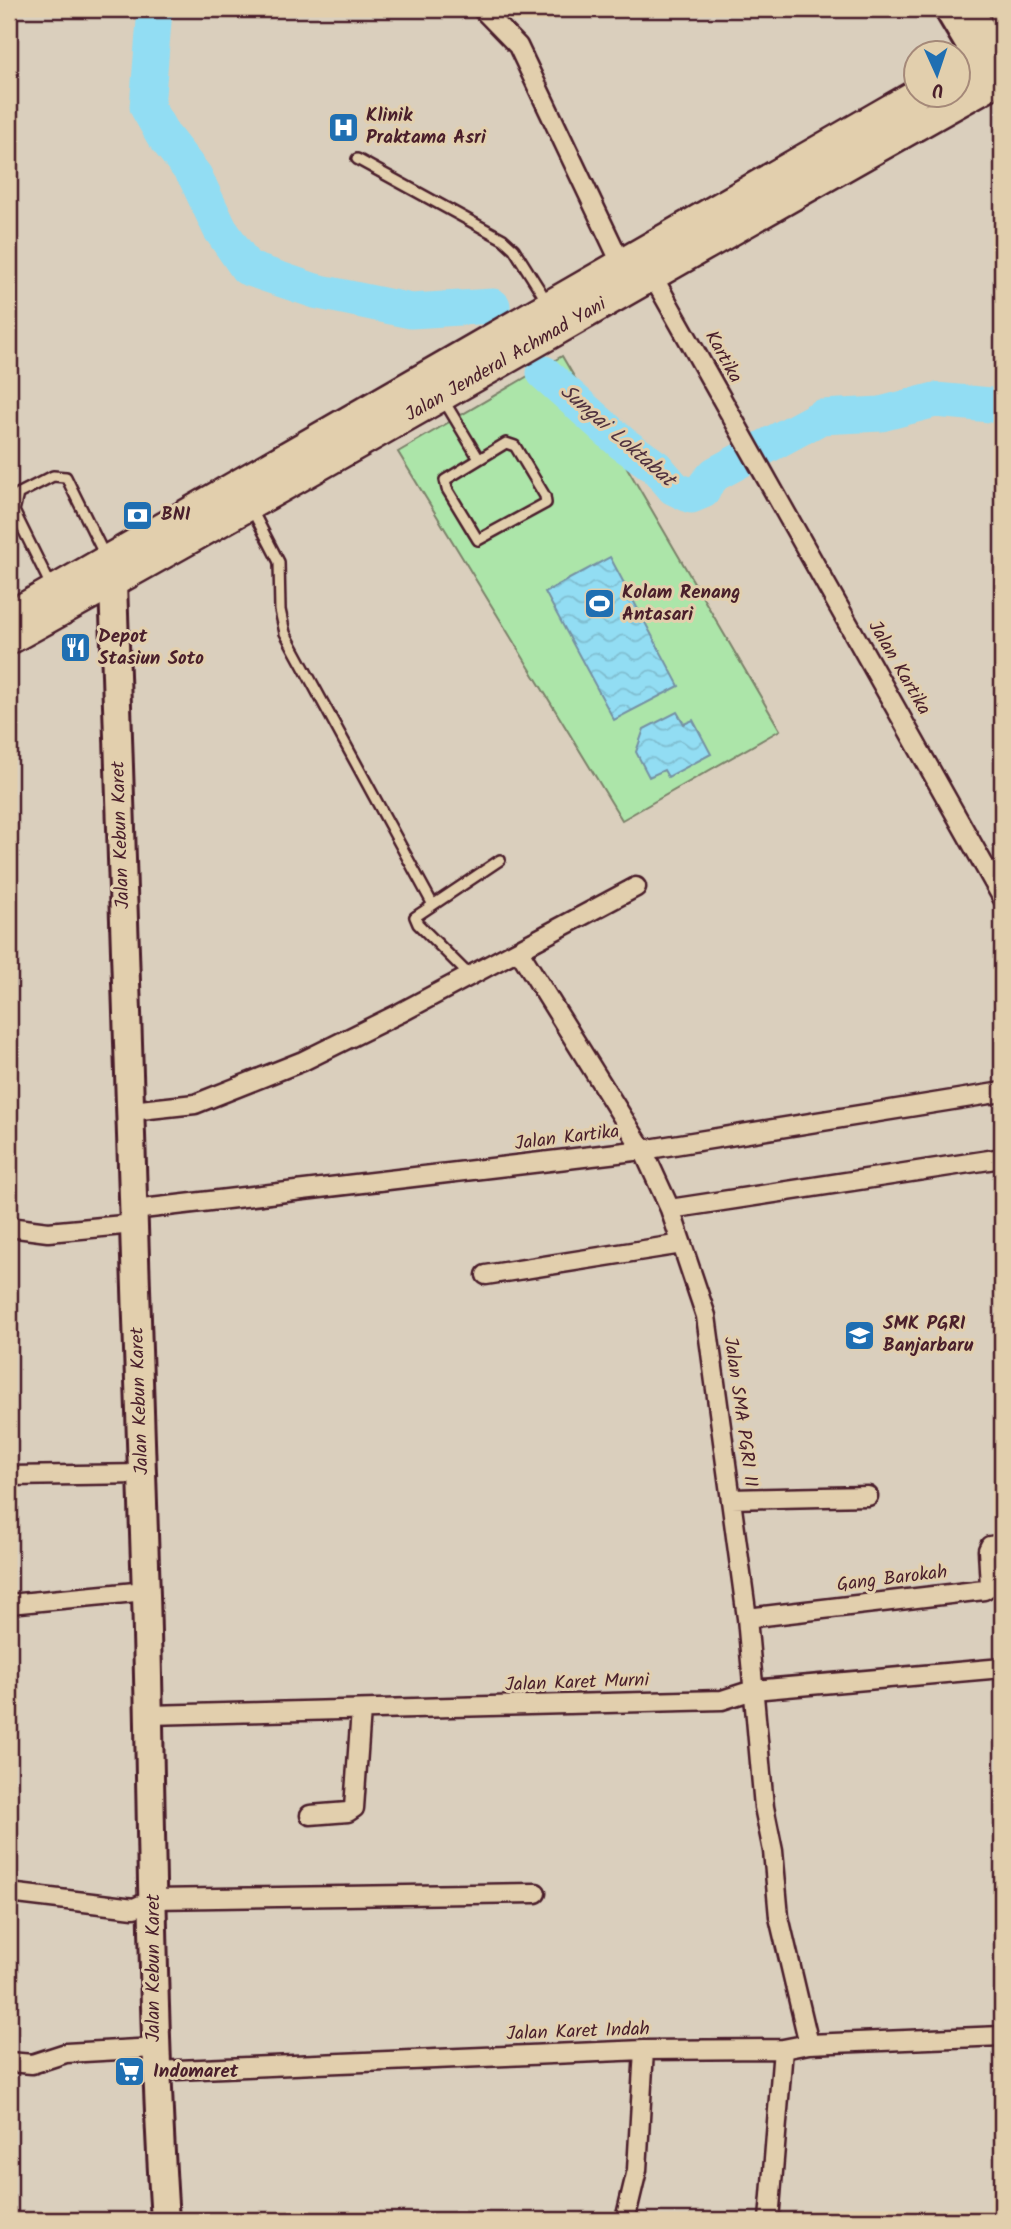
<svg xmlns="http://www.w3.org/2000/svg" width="1011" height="2229" font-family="Kalam,sans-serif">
  <defs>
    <pattern id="water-waves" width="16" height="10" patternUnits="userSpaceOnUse" patternTransform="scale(1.75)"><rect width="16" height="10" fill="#92ddf3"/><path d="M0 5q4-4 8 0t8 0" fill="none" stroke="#7fbdd0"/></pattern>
  </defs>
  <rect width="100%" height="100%" fill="#dacfbd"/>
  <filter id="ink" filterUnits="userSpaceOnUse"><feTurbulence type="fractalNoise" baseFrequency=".0143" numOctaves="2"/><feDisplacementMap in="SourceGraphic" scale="14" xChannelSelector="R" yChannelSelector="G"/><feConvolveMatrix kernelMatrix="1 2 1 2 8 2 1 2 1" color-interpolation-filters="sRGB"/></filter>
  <g filter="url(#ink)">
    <!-- garden -->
    <path fill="#ace5a9" stroke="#7b826a" stroke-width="2" d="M562,356L780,730L622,820L398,452Z"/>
    <!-- water -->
    <path fill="url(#water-waves)" stroke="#7591a3" stroke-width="2" d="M610,557L679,686L614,720L545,592Z
      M677,712L684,724L693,720L711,754L668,777L664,770L649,777L636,752L644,729Z"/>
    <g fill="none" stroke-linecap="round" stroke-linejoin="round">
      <!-- river -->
      <path stroke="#92ddf3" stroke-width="35" d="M155,9L147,107L163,135L195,176L220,229L247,268L315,291L411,311L493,306
        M544,373L622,443L656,467L674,488L691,496L703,491L706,484L715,474L821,417L881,414L935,400L1002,406"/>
      <defs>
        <path id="service" d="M357,159L503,239L514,249L548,303
          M443,399L479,459
          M506,443L515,446L545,496L546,503L478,540L447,489L445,480Z
          M251,508L279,562L280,610L285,633L432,903
          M51,586L14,511L18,494L53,476L66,477L106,558
          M470,976L418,924L415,917L500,860"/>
        <path id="minor" d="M482,9L518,46L621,263
          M652,275L1002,897
          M519,951L643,1150L670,1209L706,1316L747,1618L764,1807L773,1851L779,1917L809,2044
          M131,1111L195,1104L303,1061L400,1013L636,887
          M670,1209L1002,1158
          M134,1210L643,1150L1002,1092
          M9,1227L48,1232L134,1224
          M486,1275L682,1244
          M9,1476L143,1474
          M731,1499L868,1496
          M9,1604L146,1591
          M747,1618L984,1590L990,1586L988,1550L990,1546L1002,1544
          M149,1715L722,1700L753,1690L1002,1668
          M310,1815L348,1812L354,1808L361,1710
          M9,1893L134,1908L154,1899L536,1893
          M9,2062L32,2064L66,2053L155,2048
          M155,2071L644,2050L783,2049L809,2044L1002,2036
          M625,2220L637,2170L644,2050
          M769,2220L783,2049"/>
        <path id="primary" d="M948,9L988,76
          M969,9L1002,62
          M113,583C124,920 138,1257 146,1595C152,1803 151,2012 165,2220"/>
        <path id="trunk" d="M958,71L1002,45
          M9,616L916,94
          M9,640C342,457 670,263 1002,78"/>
      </defs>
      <!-- service casing -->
      <use href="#service" stroke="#4a1f2b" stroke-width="14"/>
      <!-- minor casing -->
      <use href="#minor" stroke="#4a1f2b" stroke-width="23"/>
      <!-- primary casing -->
      <use href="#primary" stroke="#4a1f2b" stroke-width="32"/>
      <!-- trunk casing -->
      <use href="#trunk" stroke="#4a1f2b" stroke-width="33"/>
      <!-- service -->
      <use href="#service" stroke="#e2cfad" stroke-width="9"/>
      <!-- minor -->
      <use href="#minor" stroke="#e2cfad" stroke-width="18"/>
      <!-- primary -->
      <use href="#primary" stroke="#e2cfad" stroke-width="26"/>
      <!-- trunk -->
      <use href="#trunk" stroke="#e2cfad" stroke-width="28"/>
    </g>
  </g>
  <!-- icons -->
  <defs>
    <symbol id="hospital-square" viewBox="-11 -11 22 22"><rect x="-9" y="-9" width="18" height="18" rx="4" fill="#1f6fb2" stroke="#e2cfad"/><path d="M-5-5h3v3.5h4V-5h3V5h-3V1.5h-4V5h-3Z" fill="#fff"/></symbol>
    <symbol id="bank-square" viewBox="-11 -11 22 22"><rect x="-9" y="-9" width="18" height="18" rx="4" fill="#1f6fb2" stroke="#e2cfad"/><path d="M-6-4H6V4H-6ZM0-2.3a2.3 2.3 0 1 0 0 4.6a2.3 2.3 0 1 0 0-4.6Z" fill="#fff"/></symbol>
    <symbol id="stadium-square" viewBox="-11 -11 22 22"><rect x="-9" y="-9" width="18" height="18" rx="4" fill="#1f6fb2" stroke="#e2cfad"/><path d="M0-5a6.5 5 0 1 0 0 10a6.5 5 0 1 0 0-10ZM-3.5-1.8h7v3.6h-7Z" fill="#fff"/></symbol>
    <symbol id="restaurant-square" viewBox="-11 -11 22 22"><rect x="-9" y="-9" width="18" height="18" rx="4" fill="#1f6fb2" stroke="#e2cfad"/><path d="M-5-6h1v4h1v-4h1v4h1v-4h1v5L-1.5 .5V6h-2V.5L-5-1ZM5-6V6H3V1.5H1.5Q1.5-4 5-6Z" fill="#fff"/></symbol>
    <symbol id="school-square" viewBox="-11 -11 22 22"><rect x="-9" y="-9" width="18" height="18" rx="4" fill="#1f6fb2" stroke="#e2cfad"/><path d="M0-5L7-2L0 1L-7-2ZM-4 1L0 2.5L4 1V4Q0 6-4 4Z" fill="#fff"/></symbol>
    <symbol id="supermarket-square" viewBox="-11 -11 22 22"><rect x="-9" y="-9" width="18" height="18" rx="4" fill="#1f6fb2" stroke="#e2cfad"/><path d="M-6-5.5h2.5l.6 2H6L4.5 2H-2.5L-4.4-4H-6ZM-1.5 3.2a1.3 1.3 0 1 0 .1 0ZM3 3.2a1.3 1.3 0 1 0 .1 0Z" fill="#fff"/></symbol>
  </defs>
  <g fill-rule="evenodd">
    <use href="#hospital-square" x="326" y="110" width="35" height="35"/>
    <use href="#bank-square" x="120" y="498" width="35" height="35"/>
    <use href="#stadium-square" x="582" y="586" width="35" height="35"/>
    <use href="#restaurant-square" x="58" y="630" width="35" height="35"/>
    <use href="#school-square" x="842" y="1318" width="35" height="35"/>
    <use href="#supermarket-square" x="112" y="2054" width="35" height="35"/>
  </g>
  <g text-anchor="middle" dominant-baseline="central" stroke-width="6" stroke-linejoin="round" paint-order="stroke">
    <!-- poi labels -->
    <g font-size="19" font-weight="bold" fill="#4a1f2b" stroke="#e2cfad" text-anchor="start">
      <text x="366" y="116">Klinik<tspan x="366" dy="22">Praktama Asri</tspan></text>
      <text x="161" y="515">BNI</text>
      <text x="622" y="593">Kolam Renang<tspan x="622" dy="22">Antasari</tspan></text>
      <text x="98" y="637">Depot<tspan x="98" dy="22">Stasiun Soto</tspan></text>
      <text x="883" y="1324">SMK PGRI<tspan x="883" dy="22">Banjarbaru</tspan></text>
      <text x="153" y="2072">Indomaret</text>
    </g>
    <!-- street labels -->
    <g font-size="19" fill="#4a1f2b" stroke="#e2cfad">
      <text transform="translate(723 357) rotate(61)">Kartika</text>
      <text transform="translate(506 360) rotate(-30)">Jalan Jenderal Achmad Yani</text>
      <text transform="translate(899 668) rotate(60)">Jalan Kartika</text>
      <text transform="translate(121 835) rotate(-92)">Jalan Kebun Karet</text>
      <text transform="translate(567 1138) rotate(-7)">Jalan Kartika</text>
      <text transform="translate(140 1401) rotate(-92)">Jalan Kebun Karet</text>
      <text transform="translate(740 1412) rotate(82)">Jalan SMA PGRI II</text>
      <text transform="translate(892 1579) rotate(-7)">Gang Barokah</text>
      <text transform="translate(577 1683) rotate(-2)">Jalan Karet Murni</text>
      <text transform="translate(154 1968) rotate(-90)">Jalan Kebun Karet</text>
      <text transform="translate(578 2032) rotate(-2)">Jalan Karet Indah</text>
    </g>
    <!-- water labels -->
    <g font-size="21" font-style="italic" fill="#51323f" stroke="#e2cfad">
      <text transform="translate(617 436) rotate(41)">Sungai Loktabat</text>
    </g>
  </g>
  <!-- margin -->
  <rect width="1011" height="2229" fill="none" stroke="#e2cfad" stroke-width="35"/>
  <rect x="18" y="18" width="976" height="2194" fill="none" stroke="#4a1f2b" stroke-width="2.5" filter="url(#ink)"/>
  <!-- north arrow -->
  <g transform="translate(937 74) rotate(177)"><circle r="33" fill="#e2cfad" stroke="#a58979" stroke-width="2"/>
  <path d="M0-5L12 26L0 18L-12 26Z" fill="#1f6fb2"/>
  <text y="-10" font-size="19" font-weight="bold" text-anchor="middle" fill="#4a1f2b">U</text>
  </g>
</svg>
